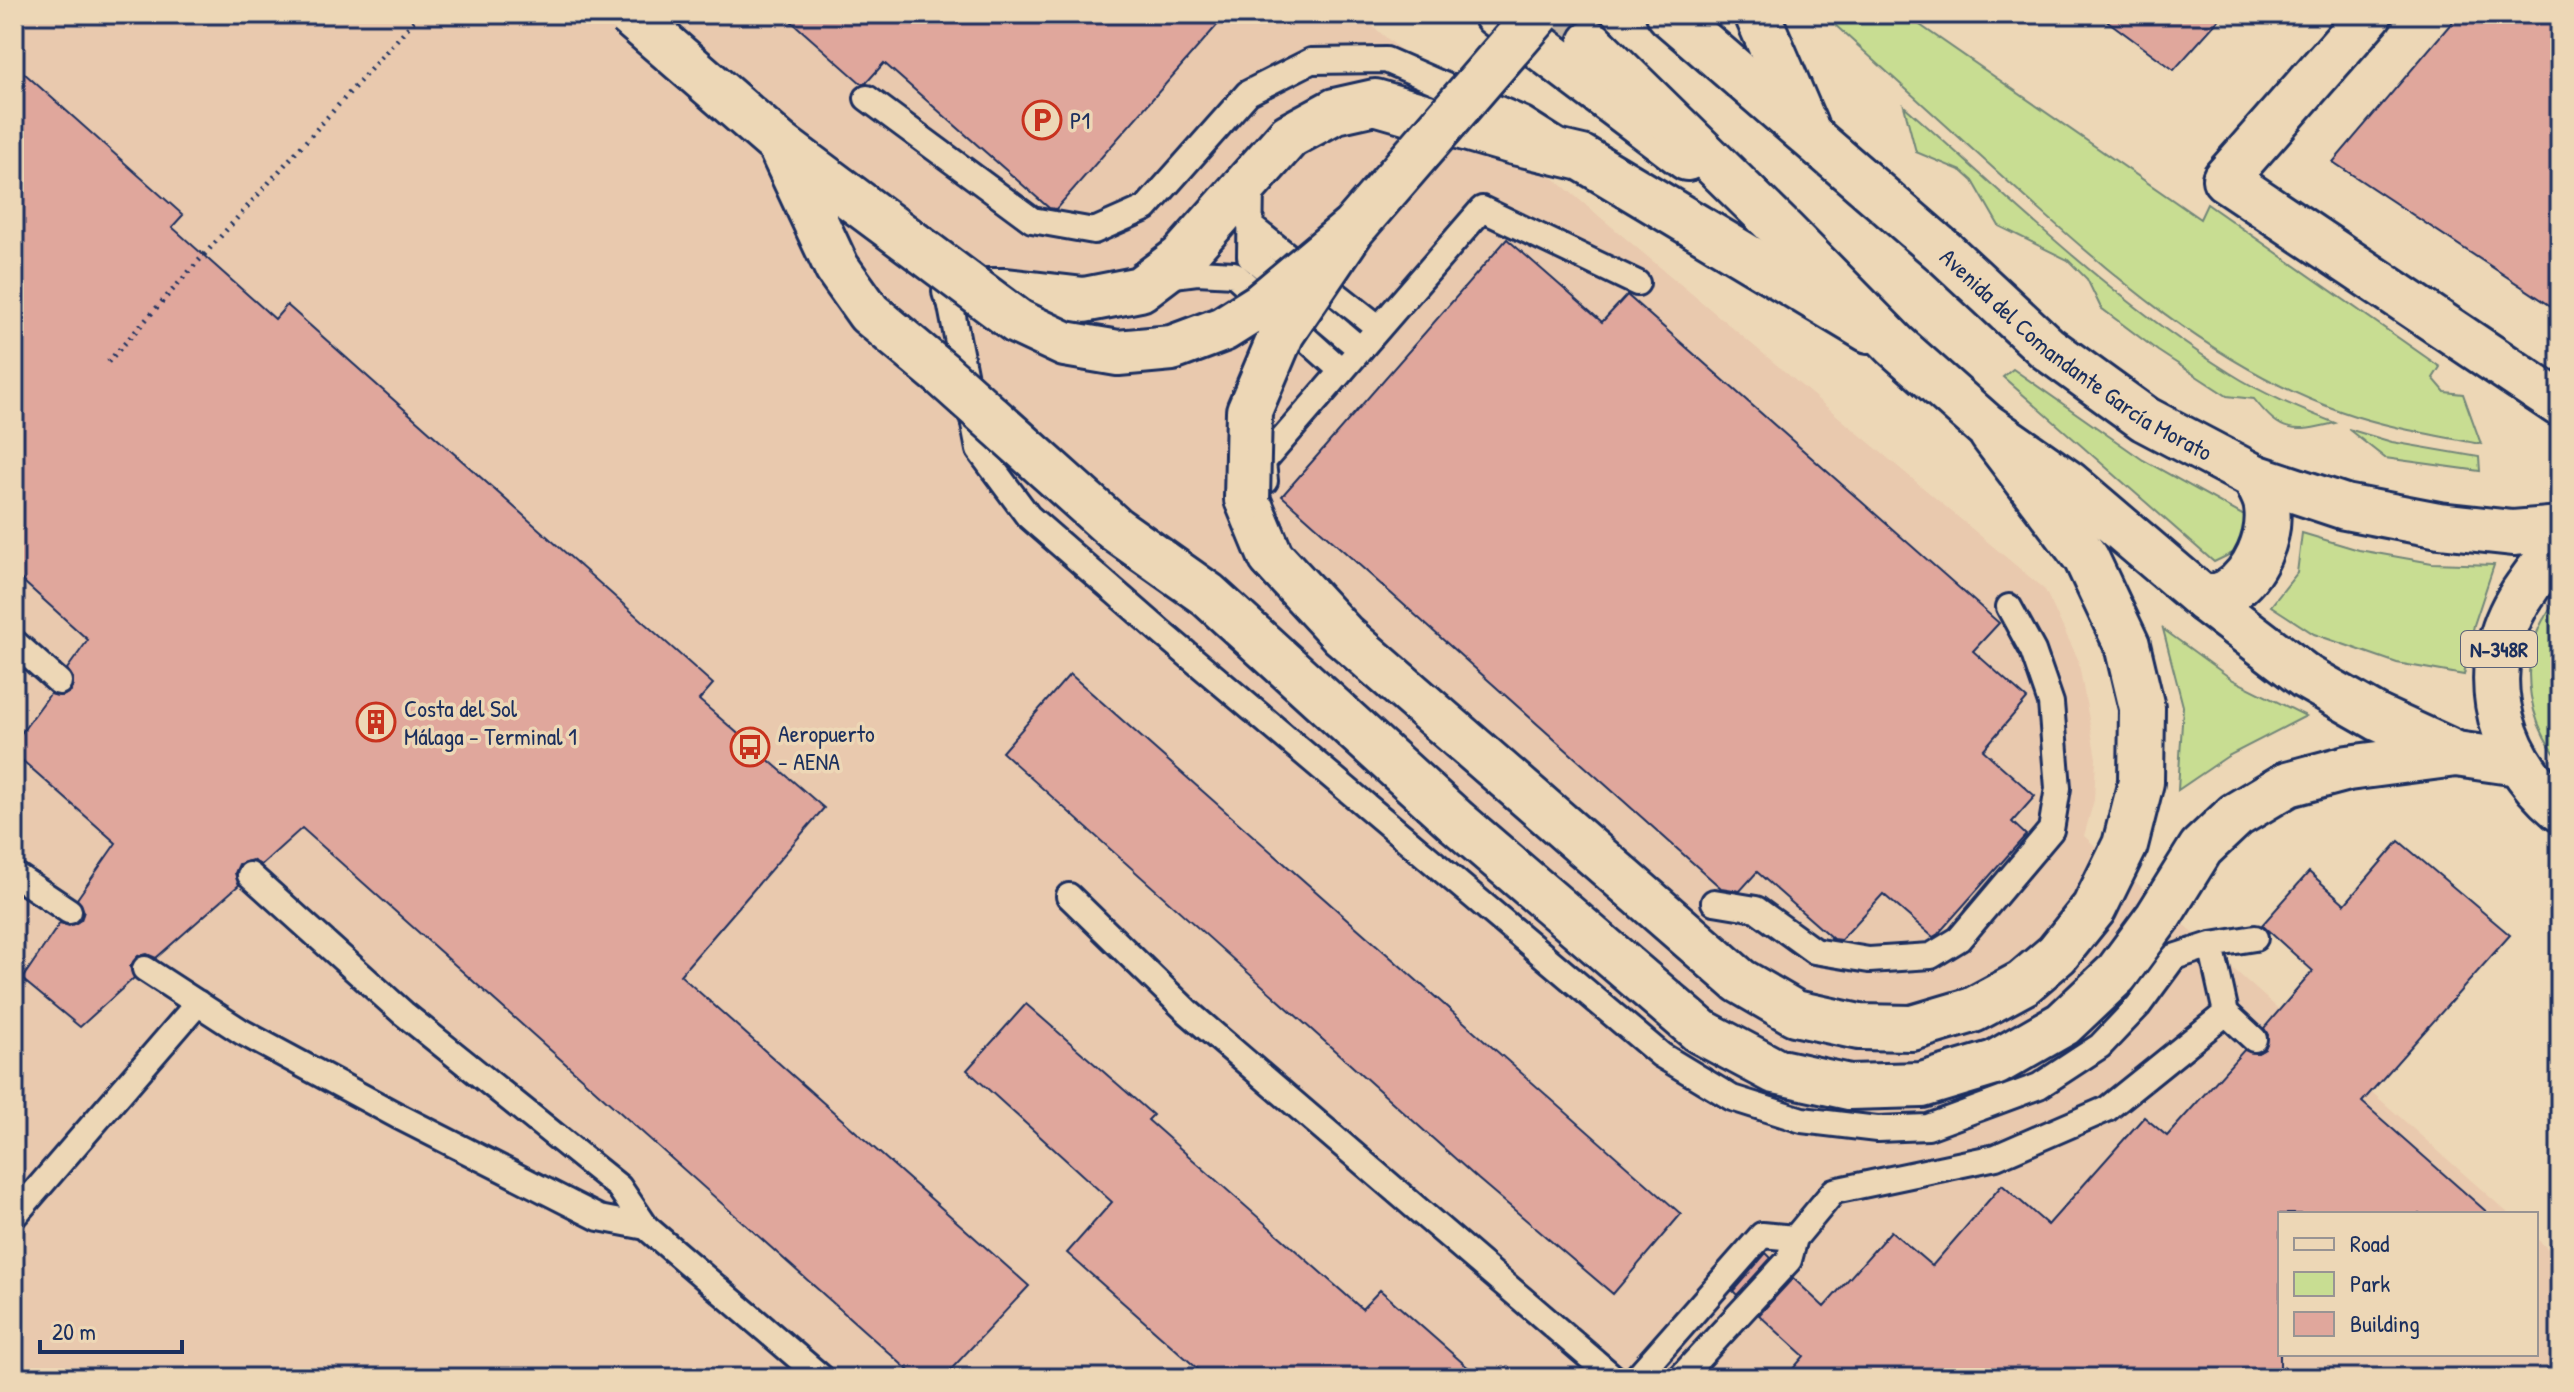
<svg xmlns="http://www.w3.org/2000/svg" width="2574" height="1392" font-family="'Patrick Hand',sans-serif">
  <rect width="100%" height="100%" fill="#edd7b6"/>
  <filter id="ink" filterUnits="userSpaceOnUse"><feTurbulence type="fractalNoise" baseFrequency=".0125" numOctaves="2"/><feDisplacementMap in="SourceGraphic" scale="16" xChannelSelector="R" yChannelSelector="G"/><feConvolveMatrix kernelMatrix="1 2 1 2 8 2 1 2 1" color-interpolation-filters="sRGB"/></filter>
  <g filter="url(#ink)">
    <!-- built -->
    <path fill="#e9c9ae" d="M14,14H1358L2045,590L2078,659L2096,758L2094,800L2084,836L2509,1214H2280V1354H2536V1238L2555,1255L2560,1285V1378H14Z"/>
    <!-- green -->
    <path fill="#c8dd92" stroke="#728678" stroke-width="2" d="M1823,14H1904L2200,219L2207,204L2440,367L2433,378L2445,392L2463,394L2481,444C2433,435 2385,427 2340,411C2210,365 2103,267 2003,177C1943,122 1883,68 1823,14Z
      M1904,106C2009,198 2111,299 2230,373C2263,394 2300,409 2335,423C2293,433 2282,434 2254,399L2227,396L2158,351L2101,308L2087,279L2068,260L1999,226L1973,181L1962,171L1916,152Z
      M2013,369L2143,460L2248,518L2241,549L2214,562L2003,377Z
      M2348,429L2392,442L2479,457L2480,471L2385,458Z
      M2302,533L2359,550L2432,563L2494,565L2474,625L2464,675L2397,663L2314,634L2271,606L2297,573Z
      M2560,594V760C2530,725 2519,669 2540,626C2545,615 2553,604 2560,594Z
      M2163,629L2233,680L2306,716L2228,756L2178,790L2183,706Z"/>
    <!-- building -->
    <path fill="#e0a79c" stroke="#1b2f5e" stroke-width="2" d="M783,14H1227L1056,209L1049,208L884,63L866,83L862,84Z
      M2098,14H2224L2174,70Z
      M2459,14H2560V312L2333,162Z
      M14,64L183,215L172,227L275,319L287,305L713,684L699,700L824,808L680,975L1029,1286L943,1378H917L302,828L261,865L252,860L239,864L235,873L239,885L156,958L147,954L138,956L130,967L134,978L80,1027L22,979L60,923L69,926L81,920L84,911L77,899L116,843L14,753V743L50,694L63,696L71,691L73,678L67,669L88,640L14,573Z
      M1507,239L1602,322L1627,295L1999,623L1973,651L2027,699L1983,750L2035,796L2012,822L2026,835L1938,934L1933,937L1883,894L1841,940L1833,939L1757,872L1740,891L1721,888L1282,496Z
      M1070,674L1681,1214L1613,1294L1478,1179L1002,752Z
      M2399,841L2510,935L2362,1102L2489,1214H2280V1378H1785L1804,1356L1759,1315L1793,1278L1824,1307L1891,1231L1932,1266L2002,1185L2048,1225L2144,1117L2167,1136L2244,1050L2258,1053L2265,1049L2268,1035L2264,1028L2313,971L2262,925L2309,872L2345,904Z
      M1026,1004L1153,1115L1148,1120L1362,1309L1380,1290L1480,1378H1208L1067,1253L1112,1202L967,1070Z
      M1766,1253L1771,1258L1737,1295L1733,1291Z"/>
    <g fill="none" stroke-linecap="round" stroke-linejoin="round">
      <!-- primary-tunnel -->
      <path stroke="#c3b5a4" stroke-width="44" stroke-dasharray="44 22" stroke-linecap="butt" d="M1558,14L1591,43"/>
      <defs>
        <path id="service" d="M867,98L1032,220L1094,231L1146,208L1248,93L1311,61L1386,60L1524,120L1557,141
          M1251,183L1250,256L1360,349
          M1250,226L1379,328
          M1166,276L1197,272L1234,274L1342,371
          M948,291L979,450L1028,516L1161,632L1661,1055L1732,1098L1802,1120L1877,1129L1928,1127L2039,1086L2100,1046L2138,1006L2174,957L2211,945L2255,938
          M1265,481L1263,462L1482,209L1637,283
          M14,642L59,682
          M14,874L69,911
          M250,875L403,1013L619,1187L646,1227L822,1378
          M1069,896L1188,1012L1614,1378
          M1714,902L1756,909L1814,951L1869,960L1931,956L1959,939L2051,830L2058,788L2051,703L2033,651L2009,607
          M2211,945L2226,1013L2254,1039
          M145,969L242,1032L398,1116L599,1218L646,1227
          M14,1216L198,1003
          M1636,1378L1762,1235L1795,1238
          M1680,1378L1789,1260L1795,1238L1834,1191L1996,1157L2107,1109L2226,1013"/>
        <path id="minor" d="M2370,14L2225,179L2560,404"/>
        <path id="tertiary" d="M1496,14L1687,158
          M955,291H1006L1084,300L1140,289L1181,258L1289,136L1335,111L1375,102L1514,142L1582,158L1869,330
          M1247,499L1271,557L1343,635L1740,981L1795,1013L1859,1027L1912,1028L1973,1010L2023,983L2057,954L2094,908L2125,845L2141,782L2142,708L2127,645L2086,558L1992,434
          M1700,1031L1775,1071L1849,1087L1922,1085L1995,1063L2063,1024L2116,974L2158,917L2201,848L2236,815L2288,784L2348,768L2456,754"/>
        <g id="primary">
          <path id="s1" d="M1669,14L1945,253L2047,348L2145,419L2255,477L2345,507L2439,525L2513,533L2560,529"/>
          <path d="M1757,14L1805,126"/>
          <path d="M1591,43L1784,232L1896,346L1985,425L2068,483L2205,600L2306,677L2378,718L2456,754L2518,763"/>
          <path d="M2560,551C2545,561 2537,572 2527,587C2474,660 2492,753 2560,809"/>
          <path d="M2205,600C2212,597 2222,595 2229,591C2255,574 2271,537 2267,507C2266,497 2259,487 2255,477"/>
        </g>
      </defs>
      <!-- service casing -->
      <use href="#service" stroke="#1b2f5e" stroke-width="30"/>
      <!-- minor casing -->
      <use href="#minor" stroke="#1b2f5e" stroke-width="50"/>
      <!-- tertiary casing -->
      <use href="#tertiary" stroke="#1b2f5e" stroke-width="50"/>
      <!-- primary casing -->
      <use href="#primary" stroke="#1b2f5e" stroke-width="50"/>
      <!-- path -->
      <path stroke="#1b2f5e" stroke-width="5" stroke-dasharray="2 6" stroke-linecap="butt" d="M108,362L420,14"/>
      <!-- service -->
      <use href="#service" stroke="#edd7b6" stroke-width="24"/>
      <!-- minor -->
      <use href="#minor" stroke="#edd7b6" stroke-width="44"/>
      <!-- tertiary -->
      <use href="#tertiary" stroke="#edd7b6" stroke-width="44"/>
      <!-- primary -->
      <use href="#primary" stroke="#edd7b6" stroke-width="44"/>
      <defs>
        <path id="tertiary-bridge" d="M629,14L779,144L1018,322L1065,344L1118,353L1172,348L1223,329L1261,305L1353,228
          M779,144L837,268L869,313L941,373L1115,529L1208,595L1457,822L1700,1031
          M1247,499L1249,411L1282,333L1353,228L1538,14"/>
      </defs>
      <!-- tertiary-bridge casing -->
      <use href="#tertiary-bridge" stroke="#1b2f5e" stroke-width="50" stroke-linecap="butt"/>
      <!-- tertiary-bridge -->
      <use href="#tertiary-bridge" stroke="#edd7b6" stroke-width="44"/>
    </g>
  </g>
  <!-- icons -->
  <defs>
    <symbol id="parking-ring" viewBox="-11 -11 22 22"><circle r="9.5" fill="#edd7b6" stroke="#c8321e" stroke-width="1.5"/><path d="M-3.5-5.5H1a3.5 3.5 0 0 1 0 7H-1V5.5H-3.5ZM-1-3.4V-.6H.8a1.4 1.4 0 0 0 0-2.8Z" fill="#c8321e"/></symbol>
    <symbol id="building-ring" viewBox="-11 -11 22 22"><circle r="9.5" fill="#edd7b6" stroke="#c8321e" stroke-width="1.5"/><path d="M-4-6H4V6H1V3H-1V6H-4ZM-2.5-4.3h1.7v1.8h-1.7ZM.8-4.3h1.7v1.8H.8ZM-2.5-1h1.7V.8h-1.7ZM.8-1h1.7V.8H.8Z" fill="#c8321e"/></symbol>
    <symbol id="bus-ring" viewBox="-11 -11 22 22"><circle r="9.5" fill="#edd7b6" stroke="#c8321e" stroke-width="1.5"/><path d="M-5-6H5V4H4V6H2V4H-2V6H-4V4H-5ZM-3.5-4V0h7V-4ZM-3.5 1.2v1.5H-2V1.2ZM2 1.2v1.5H3.5V1.2Z" fill="#c8321e"/></symbol>
  </defs>
  <g fill-rule="evenodd">
    <use href="#parking-ring" x="1020" y="98" width="44" height="44"/>
    <use href="#building-ring" x="354" y="700" width="44" height="44"/>
    <use href="#bus-ring" x="728" y="725" width="44" height="44"/>
  </g>
  <g text-anchor="middle" dominant-baseline="central" stroke-width="7" stroke-linejoin="round" paint-order="stroke">
    <!-- shield labels -->
    <rect fill="#edd7b6" stroke="#5a6178" stroke-width="2" x="2461" y="631" width="76" height="36" rx="6"/>
    <g font-size="22" font-weight="bold" fill="#1b2f5e">
      <text x="2499" y="649">N-348R</text>
    </g>
    <!-- poi labels -->
    <g font-size="24" fill="#1b2f5e" stroke="#edd7b6" text-anchor="start">
      <text x="1070" y="120">P1</text>
      <text x="404" y="708">Costa del Sol<tspan x="404" dy="28">Málaga - Terminal 1</tspan></text>
      <text x="778" y="733">Aeropuerto<tspan x="778" dy="28">- AENA</tspan></text>
    </g>
    <!-- street labels -->
    <g font-size="24" fill="#1b2f5e" stroke="#edd7b6">
      <text stroke="none"><textPath href="#s1" startOffset="532">Avenida del Comandante García Morato</textPath></text>
    </g>
  </g>
  <!-- margin -->
  <rect width="2574" height="1392" fill="none" stroke="#edd7b6" stroke-width="48"/>
  <rect x="24" y="24" width="2526" height="1344" fill="none" stroke="#1b2f5e" stroke-width="3" filter="url(#ink)"/>
  <!-- legend -->
  <rect x="2278" y="1212" width="260" height="144" fill="#edd7b6" stroke="#999493" stroke-width="2"/>
  <rect x="2294" y="1238" width="40" height="12" fill="#edd7b6" stroke="#999493" stroke-width="2"/>
  <text x="2350" y="1252" font-size="24" fill="#1b2f5e">Road</text>
  <rect x="2294" y="1272" width="40" height="24" fill="#c8dd92" stroke="#999493" stroke-width="2"/>
  <text x="2350" y="1292" font-size="24" fill="#1b2f5e">Park</text>
  <rect x="2294" y="1312" width="40" height="24" fill="#e0a79c" stroke="#999493" stroke-width="2"/>
  <text x="2350" y="1332" font-size="24" fill="#1b2f5e">Building</text>
  <!-- scale -->
  <path d="M40 1340v12h142v-12" fill="none" stroke="#1b2f5e" stroke-width="4"/>
  <text x="52" y="1340" font-size="24" fill="#1b2f5e" stroke="#edd7b6" stroke-width="6" paint-order="stroke">20 m</text>
</svg>
